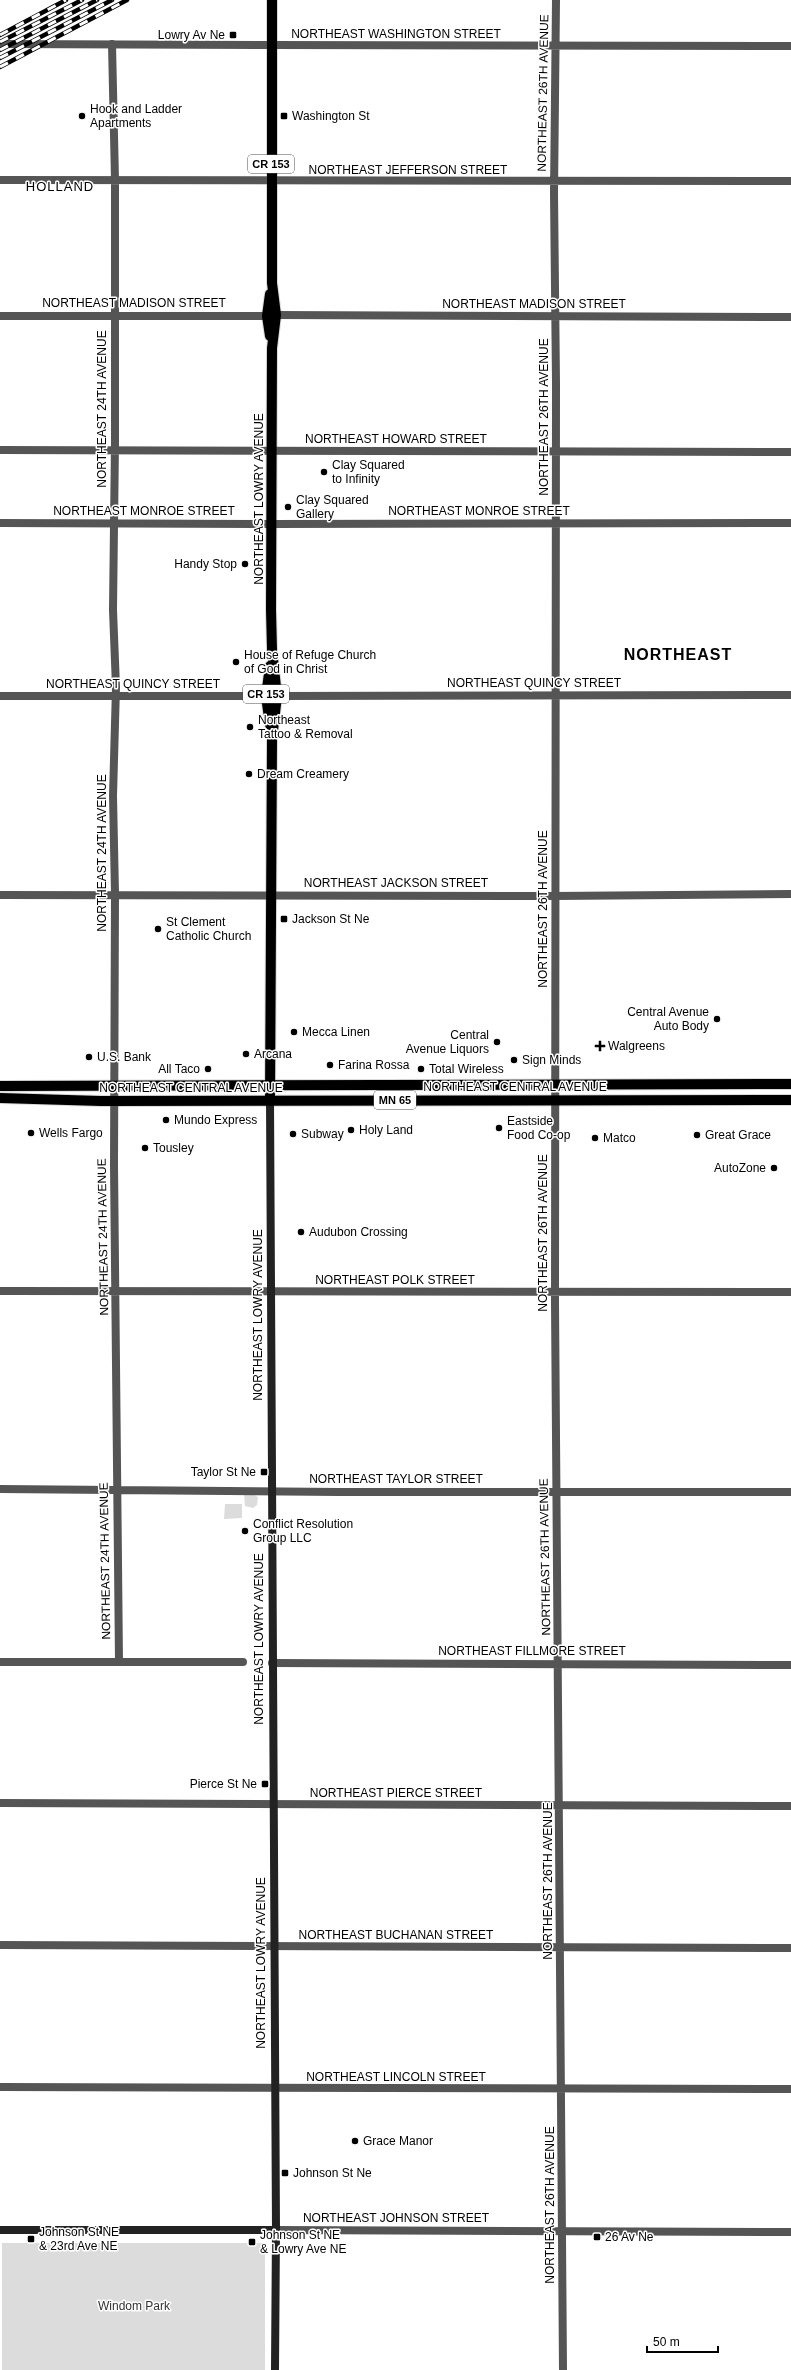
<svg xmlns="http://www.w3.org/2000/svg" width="791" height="2370" font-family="Arial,sans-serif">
  <rect width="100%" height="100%" fill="#fff"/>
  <!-- green -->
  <path fill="#dcdcdc" d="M244,1493L252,1494L258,1497L257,1505L253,1508L245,1506Z
    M225,1504H242V1518L224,1519Z
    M2,2243H265V2370H2Z"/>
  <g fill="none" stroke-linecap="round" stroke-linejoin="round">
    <defs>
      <path id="primary" d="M270,336L267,316L270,294
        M270,725L266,696L270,666
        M0,1086L791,1084
        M0,1098L101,1101L791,1100
        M270,1100L272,739L277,696L272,650L271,610L272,348L276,315L272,283V0"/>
    </defs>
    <!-- primary casing -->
    <use href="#primary" stroke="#dbdbdb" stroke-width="12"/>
    <!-- minor -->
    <path stroke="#555" stroke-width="8" d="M556,0L554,193L556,383L555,1303L563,2370
      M112,44L115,180V442L113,610L116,687L113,796L115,894L114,1165L119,1662
      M272,45L791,46
      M0,180L791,181
      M276,315L791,317
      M0,316H267
      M0,450L791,452
      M272,524L791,523
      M0,696H266
      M277,696L791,695
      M0,895L554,896L791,894
      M0,1291L791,1292
      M0,1489L339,1492H791
      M0,1662H243
      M272,1663L791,1665
      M0,1803L791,1806
      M0,1945L791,1948
      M0,2087L791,2089"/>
    <!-- tertiary -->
    <path stroke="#555" stroke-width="8" d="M0,44L272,45
      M0,523L272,524
      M276,2230L791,2232"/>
    <!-- secondary -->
    <path stroke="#222" stroke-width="8" d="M270,1100L276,2230L275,2370
      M0,2230H276"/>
    <!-- primary -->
    <use href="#primary" stroke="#000" stroke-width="10"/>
    <defs>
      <path id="rail" d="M0,35L66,0
        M0,42L82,0
        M0,50L97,0
        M0,58L112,0
        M0,67L127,0"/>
    </defs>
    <!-- rail casing -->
    <use href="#rail" stroke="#000" stroke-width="4.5"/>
    <!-- rail -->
    <use href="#rail" stroke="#fff" stroke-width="3" stroke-dasharray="9" stroke-linecap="butt"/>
  </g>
  <!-- markers -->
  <g fill="#000" stroke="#fff" stroke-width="1.5">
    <rect x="229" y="31" width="8" height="8" rx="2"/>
    <circle cx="82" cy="116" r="4"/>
    <rect x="280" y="112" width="8" height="8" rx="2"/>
    <circle cx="324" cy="472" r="4"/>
    <circle cx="288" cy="507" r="4"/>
    <circle cx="245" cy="564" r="4"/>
    <circle cx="236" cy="662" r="4"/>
    <circle cx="250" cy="727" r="4"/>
    <circle cx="249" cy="774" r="4"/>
    <rect x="280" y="915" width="8" height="8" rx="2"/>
    <circle cx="158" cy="929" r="4"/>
    <circle cx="717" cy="1019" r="4"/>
    <circle cx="294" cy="1032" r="4"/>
    <circle cx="497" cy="1042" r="4"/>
    <path d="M598 1040h4v4h4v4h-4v4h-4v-4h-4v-4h4z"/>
    <circle cx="246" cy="1054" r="4"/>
    <circle cx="89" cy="1057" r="4"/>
    <circle cx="514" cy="1060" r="4"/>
    <circle cx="330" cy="1065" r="4"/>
    <circle cx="208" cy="1069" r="4"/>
    <circle cx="421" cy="1069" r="4"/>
    <circle cx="166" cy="1120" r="4"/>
    <circle cx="499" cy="1128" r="4"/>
    <circle cx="351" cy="1130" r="4"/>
    <circle cx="31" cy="1133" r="4"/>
    <circle cx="293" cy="1134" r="4"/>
    <circle cx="697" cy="1135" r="4"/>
    <circle cx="595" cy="1138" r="4"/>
    <circle cx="145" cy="1148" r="4"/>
    <circle cx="774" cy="1168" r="4"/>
    <circle cx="301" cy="1232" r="4"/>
    <rect x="260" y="1468" width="8" height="8" rx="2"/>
    <circle cx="245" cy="1531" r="4"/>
    <rect x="261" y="1780" width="8" height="8" rx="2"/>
    <circle cx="355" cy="2141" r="4"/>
    <rect x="281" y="2169" width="8" height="8" rx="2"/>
    <rect x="593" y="2233" width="8" height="8" rx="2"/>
    <rect x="27" y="2235" width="8" height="8" rx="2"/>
    <rect x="248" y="2238" width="8" height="8" rx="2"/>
  </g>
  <g text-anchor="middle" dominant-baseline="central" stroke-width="3" stroke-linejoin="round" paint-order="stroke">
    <!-- shield labels -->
    <g fill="#fff" stroke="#4c4c4c" stroke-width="1">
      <rect x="248" y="155" width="46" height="18" rx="3"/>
      <rect x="243" y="685" width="46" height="18" rx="3"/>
      <rect x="374" y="1091" width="42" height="18" rx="3"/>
    </g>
    <g font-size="11" font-weight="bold" fill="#000">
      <text x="271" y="164">CR 153</text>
      <text x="266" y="694">CR 153</text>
      <text x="395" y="1100">MN 65</text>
    </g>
    <!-- street labels -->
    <g font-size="12" fill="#000" stroke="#fff">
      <text x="396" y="34">NORTHEAST WASHINGTON STREET</text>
      <text transform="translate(543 93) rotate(-89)">NORTHEAST 26TH AVENUE</text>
      <text x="408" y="170">NORTHEAST JEFFERSON STREET</text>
      <text x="134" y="303">NORTHEAST MADISON STREET</text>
      <text x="534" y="304">NORTHEAST MADISON STREET</text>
      <text transform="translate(102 409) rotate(-90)">NORTHEAST 24TH AVENUE</text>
      <text transform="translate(544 417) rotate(-90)">NORTHEAST 26TH AVENUE</text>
      <text x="396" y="439">NORTHEAST HOWARD STREET</text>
      <text transform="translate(259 499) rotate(-90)">NORTHEAST LOWRY AVENUE</text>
      <text x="144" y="511">NORTHEAST MONROE STREET</text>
      <text x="479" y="511">NORTHEAST MONROE STREET</text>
      <text x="534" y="683">NORTHEAST QUINCY STREET</text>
      <text x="133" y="684">NORTHEAST QUINCY STREET</text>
      <text transform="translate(102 853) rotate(-90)">NORTHEAST 24TH AVENUE</text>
      <text x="396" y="883">NORTHEAST JACKSON STREET</text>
      <text transform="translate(543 909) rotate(-90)">NORTHEAST 26TH AVENUE</text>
      <text x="515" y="1087">NORTHEAST CENTRAL AVENUE</text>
      <text x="191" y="1088">NORTHEAST CENTRAL AVENUE</text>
      <text transform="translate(543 1233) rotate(-90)">NORTHEAST 26TH AVENUE</text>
      <text transform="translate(103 1237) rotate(-91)">NORTHEAST 24TH AVENUE</text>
      <text x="395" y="1280">NORTHEAST POLK STREET</text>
      <text transform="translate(258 1315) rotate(-90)">NORTHEAST LOWRY AVENUE</text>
      <text x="396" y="1479">NORTHEAST TAYLOR STREET</text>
      <text transform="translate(545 1557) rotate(-91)">NORTHEAST 26TH AVENUE</text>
      <text transform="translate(105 1561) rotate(-91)">NORTHEAST 24TH AVENUE</text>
      <text transform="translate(259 1639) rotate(-90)">NORTHEAST LOWRY AVENUE</text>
      <text x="532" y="1651">NORTHEAST FILLMORE STREET</text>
      <text x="396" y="1793">NORTHEAST PIERCE STREET</text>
      <text transform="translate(548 1881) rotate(-90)">NORTHEAST 26TH AVENUE</text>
      <text x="396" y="1935">NORTHEAST BUCHANAN STREET</text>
      <text transform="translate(261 1963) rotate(-90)">NORTHEAST LOWRY AVENUE</text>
      <text x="396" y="2077">NORTHEAST LINCOLN STREET</text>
      <text transform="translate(550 2205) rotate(-90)">NORTHEAST 26TH AVENUE</text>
      <text x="396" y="2218">NORTHEAST JOHNSON STREET</text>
    </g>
    <!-- poi labels -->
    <g font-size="12" fill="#000" stroke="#fff" text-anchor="start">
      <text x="225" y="35" text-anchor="end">Lowry Av Ne</text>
      <text x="90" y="109">Hook and Ladder<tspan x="90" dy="14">Apartments</tspan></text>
      <text x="292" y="116">Washington St</text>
      <text x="332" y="465">Clay Squared<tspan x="332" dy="14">to Infinity</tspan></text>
      <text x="296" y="500">Clay Squared<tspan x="296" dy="14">Gallery</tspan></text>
      <text x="237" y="564" text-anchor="end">Handy Stop</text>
      <text x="244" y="655">House of Refuge Church<tspan x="244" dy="14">of God in Christ</tspan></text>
      <text x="258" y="720">Northeast<tspan x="258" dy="14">Tattoo &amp; Removal</tspan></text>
      <text x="257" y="774">Dream Creamery</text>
      <text x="292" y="919">Jackson St Ne</text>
      <text x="166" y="922">St Clement<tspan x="166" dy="14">Catholic Church</tspan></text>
      <text x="709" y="1012" text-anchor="end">Central Avenue<tspan x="709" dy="14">Auto Body</tspan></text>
      <text x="302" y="1032">Mecca Linen</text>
      <text x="489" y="1035" text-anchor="end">Central<tspan x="489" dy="14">Avenue Liquors</tspan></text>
      <text x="608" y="1046">Walgreens</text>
      <text x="254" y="1054">Arcana</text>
      <text x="97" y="1057">U.S. Bank</text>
      <text x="522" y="1060">Sign Minds</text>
      <text x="338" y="1065">Farina Rossa</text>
      <text x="200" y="1069" text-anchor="end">All Taco</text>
      <text x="429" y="1069">Total Wireless</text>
      <text x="174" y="1120">Mundo Express</text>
      <text x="507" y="1121">Eastside<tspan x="507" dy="14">Food Co-op</tspan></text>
      <text x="359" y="1130">Holy Land</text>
      <text x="39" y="1133">Wells Fargo</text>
      <text x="301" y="1134">Subway</text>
      <text x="705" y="1135">Great Grace</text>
      <text x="603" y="1138">Matco</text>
      <text x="153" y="1148">Tousley</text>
      <text x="766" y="1168" text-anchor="end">AutoZone</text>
      <text x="309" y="1232">Audubon Crossing</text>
      <text x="256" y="1472" text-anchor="end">Taylor St Ne</text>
      <text x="253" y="1524">Conflict Resolution<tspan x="253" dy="14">Group LLC</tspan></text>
      <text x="257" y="1784" text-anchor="end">Pierce St Ne</text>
      <text x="363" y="2141">Grace Manor</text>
      <text x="293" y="2173">Johnson St Ne</text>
      <text x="39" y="2232">Johnson St NE<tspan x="39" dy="14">&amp; 23rd Ave NE</tspan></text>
      <text x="260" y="2235">Johnson St NE<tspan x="260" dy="14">&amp; Lowry Ave NE</tspan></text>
      <text x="605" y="2237">26 Av Ne</text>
    </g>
    <!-- park labels -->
    <g font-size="12" fill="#333" stroke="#fff">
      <text x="134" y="2306">Windom Park</text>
    </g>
    <!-- neighbourhood labels -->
    <g font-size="13" letter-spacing="1" fill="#000" stroke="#fff">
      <text x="60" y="186">HOLLAND</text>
    </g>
    <!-- district labels -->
    <g font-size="16" font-weight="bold" letter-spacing="1" fill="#000" stroke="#fff">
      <text x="678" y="654">NORTHEAST</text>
    </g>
  </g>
  <!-- scale -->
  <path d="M647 2346v6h71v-6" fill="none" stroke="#000000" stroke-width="2"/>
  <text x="653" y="2346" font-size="12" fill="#000000" stroke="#ffffff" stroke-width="3" paint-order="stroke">50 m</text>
</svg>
